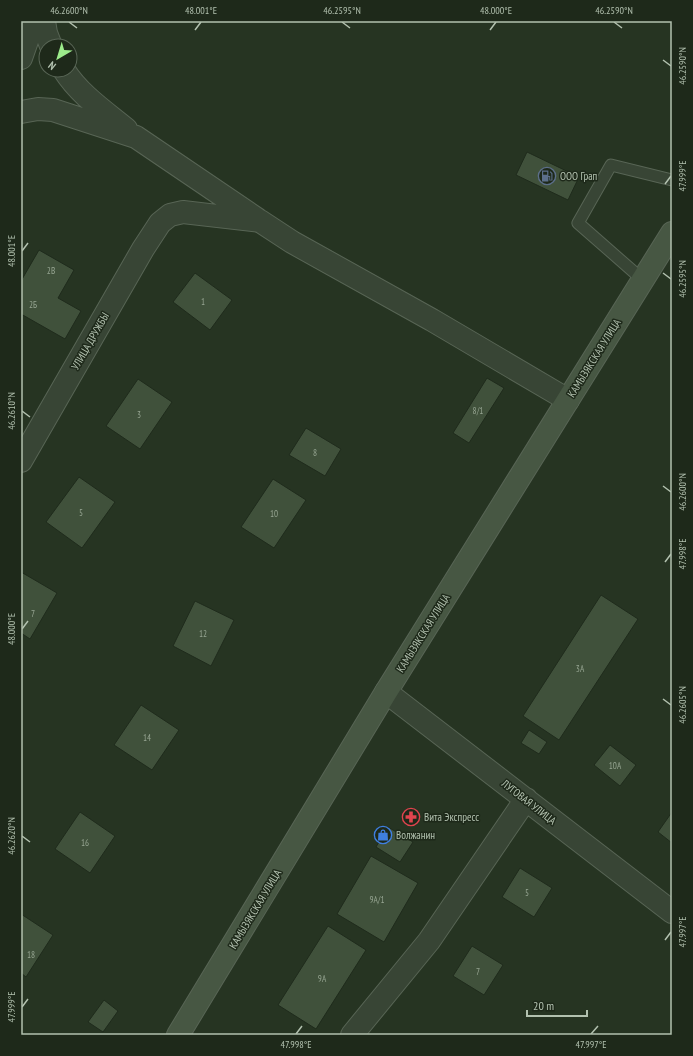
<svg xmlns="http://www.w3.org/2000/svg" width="693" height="1056" font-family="'PT Sans Narrow',sans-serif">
  <rect width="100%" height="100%" fill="#263422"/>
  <!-- building -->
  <path fill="#40513b" stroke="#1f2b1c" d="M527,152L579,177L568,200L516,175Z
    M39,250L74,270L58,298L81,311L65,339L21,314V281Z
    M195,273L232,300L210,330L173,302Z
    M487,378L504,388L469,443L453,433Z
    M138,379L172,402L140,449L106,426Z
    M306,428L341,449L325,476L289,455Z
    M79,477L115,502L82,548L46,522Z
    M273,479L306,500L274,548L241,527Z
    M21,572L57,593L30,639L21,633Z
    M601,595L638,619L559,740L523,716Z
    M195,601L234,620L211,666L173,646Z
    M141,705L179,730L152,770L114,745Z
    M529,730L547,742L539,754L521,743Z
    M610,745L636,765L620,786L594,765Z
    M80,812L115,836L90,873L55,849Z
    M672,812V843L658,832Z
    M388,827L413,842L400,862L376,847Z
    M371,856L418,883L384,942L337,914Z
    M520,868L552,888L534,917L502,897Z
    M21,914L53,935L26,977L21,973Z
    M328,926L366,950L316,1029L278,1005Z
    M472,946L503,965L484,995L453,976Z
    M104,1000L118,1011L103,1032L88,1022Z"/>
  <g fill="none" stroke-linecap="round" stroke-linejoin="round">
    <defs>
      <path id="service" d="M643,280L578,223L611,165L672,180"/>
      <path id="minor" d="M44,21L46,33L51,46
        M21,58L28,38L33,21
        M64,70C79,94 104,111 126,129
        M21,112L38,109L53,110L136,137L257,219
        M21,461L143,249L160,223L170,215L183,212L260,221L292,242L432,320L568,400
        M386,692L672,912
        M352,1035L429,941L526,799"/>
      <path id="secondary" d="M178,1035L386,692L672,233"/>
    </defs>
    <!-- service casing -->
    <use href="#service" stroke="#586555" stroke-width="13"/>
    <!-- minor casing -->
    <use href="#minor" stroke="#586555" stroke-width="24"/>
    <!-- secondary casing -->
    <use href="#secondary" stroke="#586555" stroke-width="24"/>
    <!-- service -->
    <use href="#service" stroke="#384535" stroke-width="11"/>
    <!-- minor -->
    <use href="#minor" stroke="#384535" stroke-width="22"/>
    <!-- secondary -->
    <use href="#secondary" stroke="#475743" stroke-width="22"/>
  </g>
  <!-- ticks -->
  <path fill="none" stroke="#b2c1af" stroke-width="1.5" d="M69,22L77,28M342,22L350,28M614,22L622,28M195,30L201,22M490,30L496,22M663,60L671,66M665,184L671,176M22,251L28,243M663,273L671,279M22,411L30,417M663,486L671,492M665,562L671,554M22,629L28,621M663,699L671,705M22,836L30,842M665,940L671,932M22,1007L28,999M296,1034L302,1026M591,1034L598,1026"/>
  <!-- icons -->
  <defs>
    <symbol id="fuel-ring" viewBox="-11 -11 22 22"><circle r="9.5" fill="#1e291a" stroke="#5c6f8a" stroke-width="1.5"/><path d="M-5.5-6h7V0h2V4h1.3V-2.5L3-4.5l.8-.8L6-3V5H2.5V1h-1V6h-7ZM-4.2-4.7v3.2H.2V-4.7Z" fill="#5c6f8a"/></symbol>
    <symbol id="pharmacy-ring" viewBox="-11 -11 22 22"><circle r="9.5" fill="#1e291a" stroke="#e0444e" stroke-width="1.5"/><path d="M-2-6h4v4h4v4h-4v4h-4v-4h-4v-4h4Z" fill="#e0444e"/></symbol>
    <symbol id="shop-ring" viewBox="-11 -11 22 22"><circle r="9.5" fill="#1e291a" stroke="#3f7fe0" stroke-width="1.5"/><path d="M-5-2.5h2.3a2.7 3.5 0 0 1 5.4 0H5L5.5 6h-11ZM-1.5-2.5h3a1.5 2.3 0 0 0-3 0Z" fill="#3f7fe0"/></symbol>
  </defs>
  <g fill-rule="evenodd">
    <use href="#fuel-ring" x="537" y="166" width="20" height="20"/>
    <use href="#pharmacy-ring" x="401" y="807" width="20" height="20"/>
    <use href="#shop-ring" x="373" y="825" width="20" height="20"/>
  </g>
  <g text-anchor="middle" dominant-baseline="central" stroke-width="3" stroke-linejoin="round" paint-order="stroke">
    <!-- number labels -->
    <g font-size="9" fill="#96a592">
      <text x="51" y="270">2В</text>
      <text x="203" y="301">1</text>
      <text x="33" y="304">2Б</text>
      <text x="478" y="410">8/1</text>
      <text x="139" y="414">3</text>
      <text x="315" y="452">8</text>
      <text x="81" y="512">5</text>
      <text x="274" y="513">10</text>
      <text x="33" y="613">7</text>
      <text x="203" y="633">12</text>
      <text x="580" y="668">3А</text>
      <text x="147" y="737">14</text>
      <text x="615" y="765">10А</text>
      <text x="85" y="842">16</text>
      <text x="527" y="892">5</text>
      <text x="377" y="899">9А/1</text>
      <text x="31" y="954">18</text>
      <text x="478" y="971">7</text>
      <text x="322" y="978">9А</text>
    </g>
    <!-- poi labels -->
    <g font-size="11" fill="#b2c1af" stroke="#1e291a" text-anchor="start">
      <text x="560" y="176">ООО Грап</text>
      <text x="424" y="817">Вита Экспресс</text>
      <text x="396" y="835">Волжанин</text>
    </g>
    <!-- street labels -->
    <g font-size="11" fill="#b2c1af" stroke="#1e291a">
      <text transform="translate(90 341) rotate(-60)">УЛИЦА ДРУЖБЫ</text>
      <text transform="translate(594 358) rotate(-58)">КАМЫЗЯКСКАЯ УЛИЦА</text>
      <text transform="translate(423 633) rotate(-58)">КАМЫЗЯКСКАЯ УЛИЦА</text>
      <text transform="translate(529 802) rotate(38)">ЛУГОВАЯ УЛИЦА</text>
      <text transform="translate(255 909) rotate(-59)">КАМЫЗЯКСКАЯ УЛИЦА</text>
    </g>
  </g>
  <!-- border -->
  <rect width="693" height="1056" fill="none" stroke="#1e291a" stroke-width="44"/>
  <!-- north arrow -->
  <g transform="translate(58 58) rotate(218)"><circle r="19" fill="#1e291a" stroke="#596656"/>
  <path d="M0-3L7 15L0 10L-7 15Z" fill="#9ceb8b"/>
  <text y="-6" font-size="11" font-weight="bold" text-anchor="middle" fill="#b2c1af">N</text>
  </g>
  <!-- scale -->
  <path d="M527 1010v6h60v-6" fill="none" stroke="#b2c1af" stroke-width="2"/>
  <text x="533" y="1010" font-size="12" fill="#b2c1af" stroke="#1e291a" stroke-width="3" paint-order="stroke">20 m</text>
  <rect x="22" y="22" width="649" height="1012" fill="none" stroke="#b2c1af" stroke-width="1.5"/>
  <g font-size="10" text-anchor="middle" fill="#b2c1af">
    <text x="69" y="14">46.2600°N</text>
    <text x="201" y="14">48.001°E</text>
    <text x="342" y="14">46.2595°N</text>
    <text x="496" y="14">48.000°E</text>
    <text x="614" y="14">46.2590°N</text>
    <text transform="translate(682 66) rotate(-90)" y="4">46.2590°N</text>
    <text transform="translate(682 176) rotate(-90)" y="4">47.999°E</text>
    <text transform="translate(11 251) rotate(-90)" y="4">48.001°E</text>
    <text transform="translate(682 279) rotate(-90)" y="4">46.2595°N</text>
    <text transform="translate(11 411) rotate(-90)" y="4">46.2610°N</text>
    <text transform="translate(682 492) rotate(-90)" y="4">46.2600°N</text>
    <text transform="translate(682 554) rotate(-90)" y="4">47.998°E</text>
    <text transform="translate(11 629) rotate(-90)" y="4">48.000°E</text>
    <text transform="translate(682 705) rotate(-90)" y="4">46.2605°N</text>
    <text transform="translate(11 836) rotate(-90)" y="4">46.2620°N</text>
    <text transform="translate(682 932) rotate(-90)" y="4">47.997°E</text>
    <text transform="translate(11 1007) rotate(-90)" y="4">47.999°E</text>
    <text x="296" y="1048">47.998°E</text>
    <text x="591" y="1048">47.997°E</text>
  </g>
</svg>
